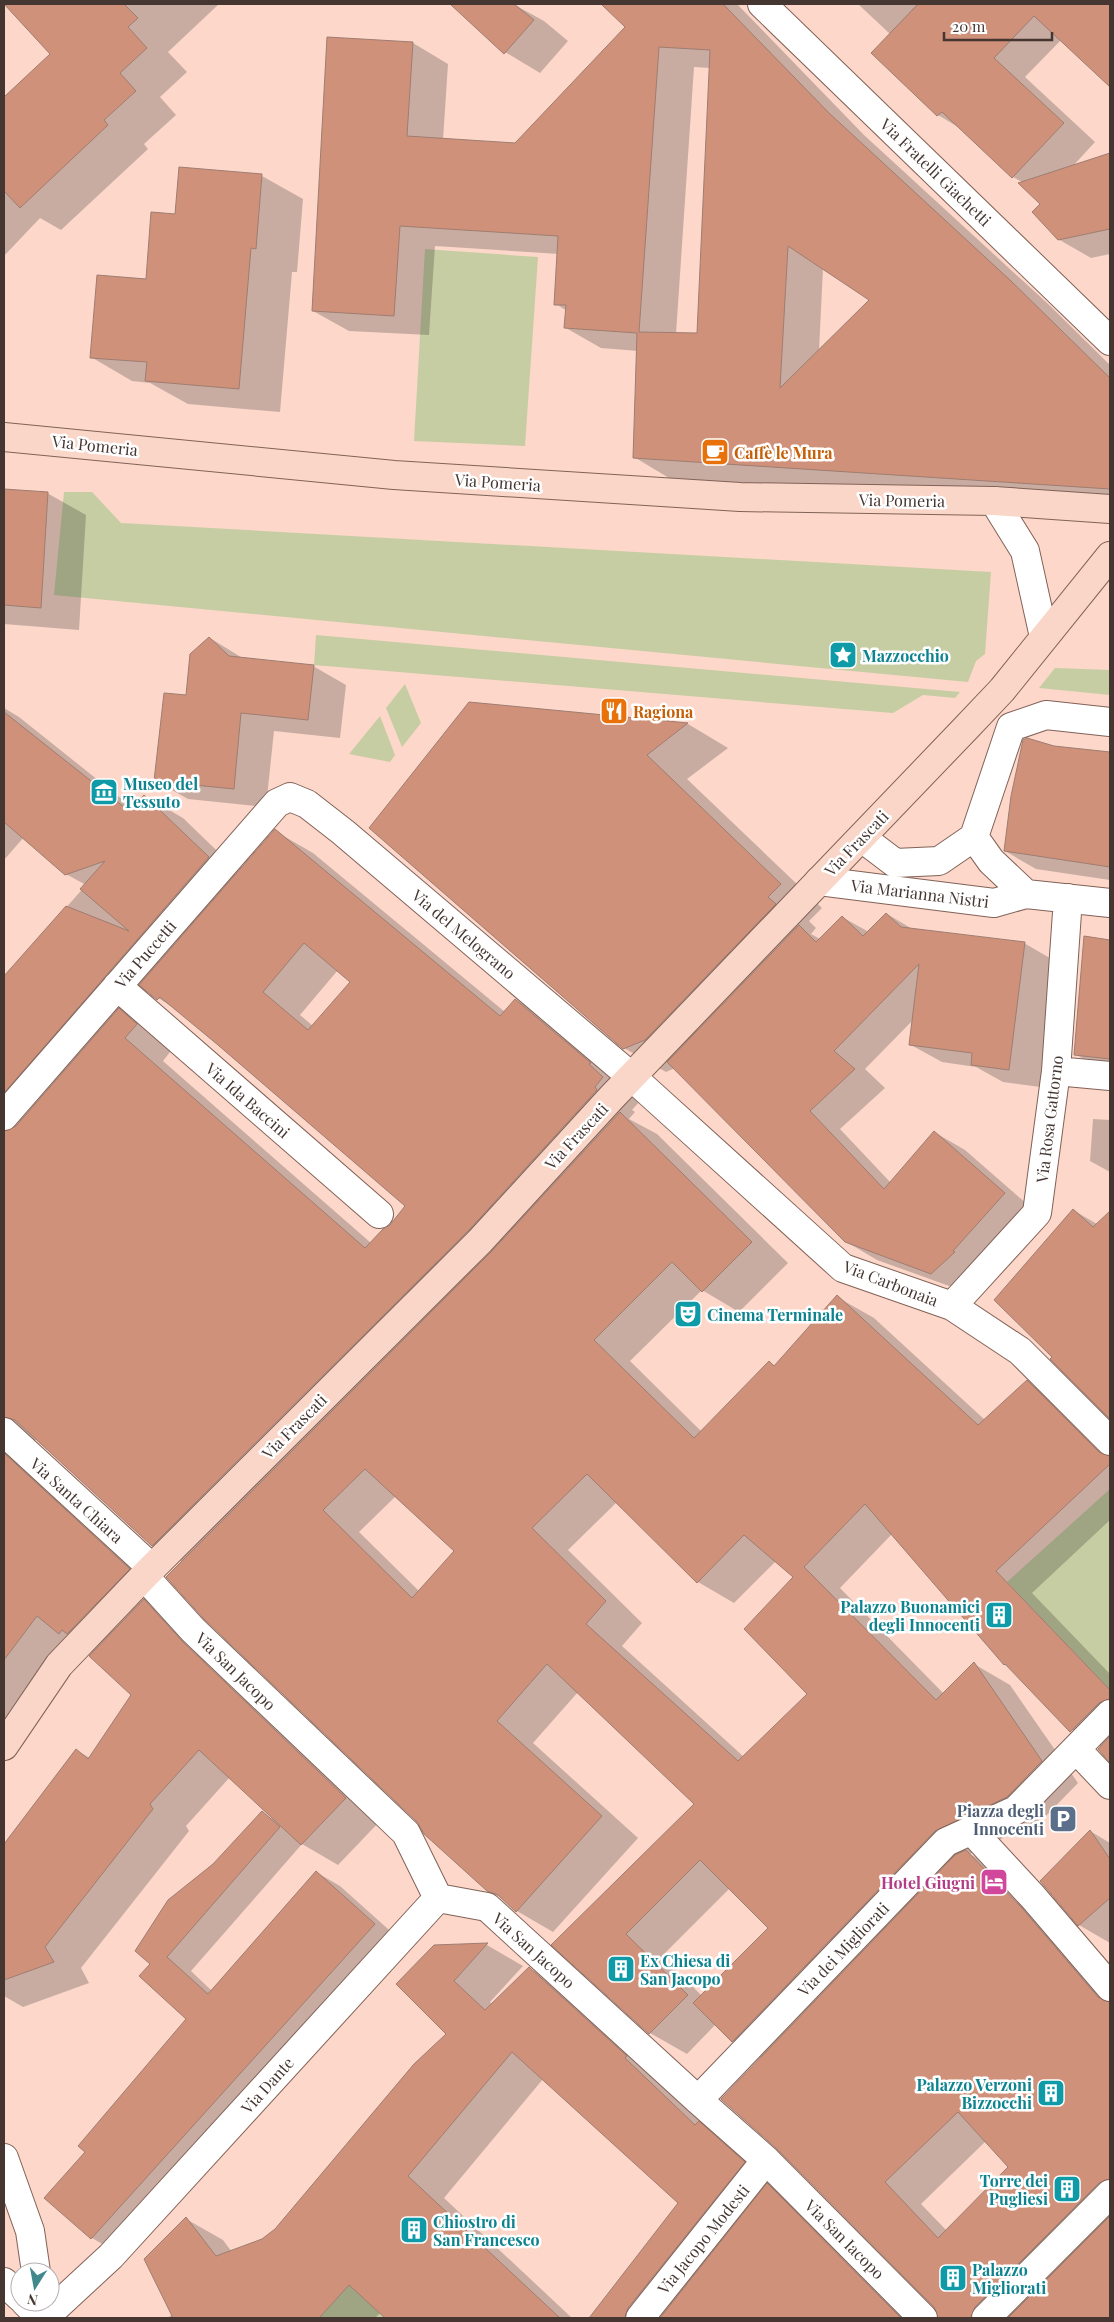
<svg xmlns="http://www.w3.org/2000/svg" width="1114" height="2322" font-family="'Playfair Display',serif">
  <rect width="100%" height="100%" fill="#fcd7ca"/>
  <!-- green -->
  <path fill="#c7cda3" d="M425,249L538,257L525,446L414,441Z
    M64,492H92L121,523L991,572L985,654L976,661L968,682L54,595Z
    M316,635L960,692L955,698L923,695L893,713L314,665Z
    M1055,668L1110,670V695L1039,688Z
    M405,684L421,723L402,747L386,708Z
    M380,716L395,755L390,762L349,754Z
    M1110,1489V1690L1007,1582Z
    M349,2285L385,2318H319Z"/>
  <!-- shadow -->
  <path fill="#0003" fill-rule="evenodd" d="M5,4H219L168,52L187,72L160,97L176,115L144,144L148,149L61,230L40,218L4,256V99L52,54Z
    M452,4H513L544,21L568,41L540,73L505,52Z
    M602,4H737L864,135L1047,303L1110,365V506L669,478L634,457L638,351L601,348L566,328L567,311L556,304L559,254L435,246L429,335L349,331L313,311L413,43L448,64L443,140L516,144L626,27ZM694,67L710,68L698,334H676ZM823,268L871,300L819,351Z
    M858,4H1110V85L1061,40L1025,77L1095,142L1072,167L1110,154V254L1091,258L1058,239L1042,204L1024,183L1013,177L963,130L938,115L890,34Z
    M262,176L303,199L297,272H292L280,412L188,404L150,383L132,381L91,357L147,280L177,216Z
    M4,491L47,493L86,515L79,630L4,624Z
    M210,638L244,659L313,666L346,685L340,738L274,731L266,807L188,799L156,781Z
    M469,703L688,724L728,748L687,779L822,908L809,921L816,928L811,934L820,939L842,917L869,932L887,914L914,930L1024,943L1055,961L1040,1087L1003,1082L976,1067L942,1062L911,1045L914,1019L865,1069L885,1088L840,1129L891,1183L934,1132L965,1150L1036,1212L963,1291L877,1260L845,1241L675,1068L666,1072L624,1048Z
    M4,708L19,717L133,808L145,796L183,818L239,872L275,831L313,853L505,1012L516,1000L554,1022L641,1100L632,1110L635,1112L629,1119L657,1134L788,1263L739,1312L702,1290L630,1361L702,1432L769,1362L776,1366L837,1297L874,1318L985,1420L1027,1382L1064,1403L1110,1449V1520L1032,1593L1110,1674V1761L1099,1749L1101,1747L1072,1730L1020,1673L1005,1665L892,1534L840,1588L944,1694L974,1664L1010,1685L1078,1783L1044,1818L970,1854L1003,1873L1110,1991V2318H939V2314L762,2058L733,2041L716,2024L687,2054L650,2033L553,1945L696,1804L578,1692L533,1743L638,1838L553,1932L517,1911L503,1899L488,1890L418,1821L182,1562L152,1545L37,1439L30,1444L382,1819L338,1865L302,1844L191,1971L212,1991L316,1872L340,1886L398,1938L116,2252L92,2238L87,2152L188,2019L152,1964L214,1865L262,1812L274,1820L230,1777L186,1826L189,1831L81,1968L89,1983L23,2007L4,1996V1846L76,1750L90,1758L133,1695L94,1653L73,1641L4,1731V978L86,885L64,873L24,837L4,860ZM338,970L352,982L313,1026L300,1015ZM149,992L180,1012L407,1206L391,1226L371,1243L163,1061L174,1047L157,1032L128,1015ZM396,1496L456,1551L419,1591L359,1532ZM617,1502L698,1582L734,1603L776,1561L795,1577L809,1694L744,1757L622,1646L642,1623L568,1550ZM730,1888L770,1928L702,1996L662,1956ZM986,2141L1010,2167L947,2231L921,2204Z
    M1053,747L1110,753V880L1036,869L1005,851Z
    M1085,938L1110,941V1074L1075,1054Z
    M1093,1119L1110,1120V1172L1090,1161Z
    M1073,1210L1097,1224L1101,1221L1110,1227V1417L1052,1359L1054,1357Z
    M1090,1831L1110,1843V1943L1079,1925Z
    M487,1945L523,1966L490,2002L493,2005L529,1968L566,1990L781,2184L776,2190L804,2206L916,2318H590L680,2203L543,2079L444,2198L572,2318H387L381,2312L375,2318H168L172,2314L186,2219L223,2240L232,2252L262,2240L276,2229L448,2034L435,1946Z"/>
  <!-- building -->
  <path fill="#d0917a" stroke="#9e7d71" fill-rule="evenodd" d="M4,4H124L138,18L128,27L147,48L120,73L136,91L104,120L108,125L20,208L4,191V97L50,54Z
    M450,4H514L534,20L504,54Z
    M601,4H723L829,113L1011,281L1110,378V489L633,458L637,333L564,328L566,305H554L558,236L400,226L394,316L312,311L327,37L413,42L407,136L515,143L625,27ZM659,47L710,50L697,333L639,332ZM788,246L869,300L780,388Z
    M918,4H1110V87L1034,16L994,58L1064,123L1012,178L942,112L937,116L871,53Z
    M1110,153V229L1058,240L1032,212L1040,204L1018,183Z
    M179,167L262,174L256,249L251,248L239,389L145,381L147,362L90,358L97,275L146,279L151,212L175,214Z
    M4,489L48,492L41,608L4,605Z
    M209,637L229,656L314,665L308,720L241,713L234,789L154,781L164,693L186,695L190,654Z
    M469,702L688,723L647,755L781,884L768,897L776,904L645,1040L623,1049L369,828Z
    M4,712L129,811L144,795L209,857L4,1093V976L66,906L129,931L80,889L105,861L65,875L4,822Z
    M1027,738L1054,746L1110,752V867L1004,851L1011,796L1023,740Z
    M275,829L500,1016L515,999L591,1063L589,1064L603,1077L595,1087L597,1090L469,1230L152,1546L15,1420L4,1417V1131L16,1126L119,1008L137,1024L125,1038L365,1248L383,1229L390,1225L405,1206L218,1045L160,997L157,1000L139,985ZM304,943L350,982L308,1030L263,992Z
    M886,913L901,927L1025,942L1009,1070L971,1065L972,1053L909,1045L919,964L834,1051L855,1069L810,1111L884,1189L934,1131L1005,1193L953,1251L955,1252L931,1274L845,1242L667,1062L799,925L816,942L842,916L863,936Z
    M1084,936L1110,940V1059L1074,1055Z
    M620,1112L752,1242L702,1292L672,1262L594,1340L694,1438L769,1361L774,1366L837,1295L978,1425L1027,1380L1099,1452L1110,1456V1464L996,1571L1110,1690V1699L1099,1703L1070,1732L1005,1664L1004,1665L865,1504L804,1567L936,1700L974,1662L1042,1761L1007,1797L935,1831L732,2042L693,2003L768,1928L700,1860L626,1934L688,1995L649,2034L551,1945L694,1804L547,1664L497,1721L602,1816L516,1912L498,1895L487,1891L424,1834L417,1822L204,1619L166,1577L491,1252ZM365,1469L454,1551L412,1598L323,1510ZM587,1474L697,1583L744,1535L793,1577L744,1629L807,1694L738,1761L586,1624L606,1601L532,1528Z
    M1073,1209L1093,1227L1110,1211V1419L1050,1359L1052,1357L994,1300Z
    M4,1453L130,1569L67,1634L62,1630L59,1634L37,1616L4,1660Z
    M144,1599L182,1641L346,1798L301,1845L199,1750L150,1804L153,1809L45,1947L54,1962L4,1980V1844L76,1749L88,1759L131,1695L89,1656Z
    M1110,1736V1763L1098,1749Z
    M262,1811L280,1827L167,1957L208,1994L316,1871L375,1924L91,2239L44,2198L85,2152L78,2146L186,2019L139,1976L150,1964L135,1951L168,1900L213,1864Z
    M1090,1830L1110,1859V1898L1078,1926L1040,1881Z
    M966,1850L1021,1907L1098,1997L1110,2002V2179L1099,2183L975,2307L971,2318H938L934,2307L777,2149L721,2099L955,1855ZM958,2112L1008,2167L938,2238L885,2182Z
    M488,1943L454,1981L485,2010L529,1967L627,2056L625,2058L695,2125L699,2121L745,2162L628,2308L625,2318H589L678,2203L512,2052L408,2176L560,2318H385L349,2285L319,2318H173L144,2259L186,2217L216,2256L262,2239L275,2229L414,2064L446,2034L396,1984L434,1945Z
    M767,2183L901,2318H660Z
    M1110,2216V2318H1008Z"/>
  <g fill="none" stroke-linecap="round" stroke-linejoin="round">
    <defs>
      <path id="street" d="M762,4L1110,341
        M994,501L1025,551L1044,637
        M974,837L991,861L1026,894
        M862,838L895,863L939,861L974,837L1011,727L1046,715L1110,722
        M819,881L994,903L1026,894L1110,903
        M117,986L379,1214
        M1056,1071L1110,1076
        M4,1116L277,803L290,797L307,804L343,832L633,1078L843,1268L952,1306L1020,1351L1110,1441
        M952,1306L1037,1213L1056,1071L1068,898
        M4,1432L152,1568
        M144,1576L193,1630L406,1833L438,1898
        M1076,1749L1110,1785
        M972,1831L1033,1897L1110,1987
        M438,1898L487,1907L698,2100L766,2160L923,2318
        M698,2100L946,1842L1016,1810L1110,1714
        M4,2158L30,2231L36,2272
        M4,2282L20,2297
        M25,2302L41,2318
        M44,2318L111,2256L438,1898
        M640,2318L766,2160
        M986,2318L1110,2194"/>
      <path id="secondary" d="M4,437L394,475L740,497L994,501L1110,509
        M4,1746L59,1665L144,1576L480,1241L611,1098L966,728L1002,690L1110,556"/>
    </defs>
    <!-- street casing -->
    <use href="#street" stroke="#826257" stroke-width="30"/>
    <!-- secondary casing -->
    <use href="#secondary" stroke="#826257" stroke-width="30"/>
    <!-- street -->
    <use href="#street" stroke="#fff" stroke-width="28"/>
    <!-- secondary -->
    <use href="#secondary" stroke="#fad6c8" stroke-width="28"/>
  </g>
  <!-- icons -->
  <defs>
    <symbol id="cafe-square" viewBox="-11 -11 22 22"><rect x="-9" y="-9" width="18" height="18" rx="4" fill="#e8710a" stroke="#fff"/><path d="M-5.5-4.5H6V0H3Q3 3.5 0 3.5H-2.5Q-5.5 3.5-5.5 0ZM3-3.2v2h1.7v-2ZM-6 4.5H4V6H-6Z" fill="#fff"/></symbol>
    <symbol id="sight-square" viewBox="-11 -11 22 22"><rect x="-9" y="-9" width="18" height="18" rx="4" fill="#0f9aa8" stroke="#fff"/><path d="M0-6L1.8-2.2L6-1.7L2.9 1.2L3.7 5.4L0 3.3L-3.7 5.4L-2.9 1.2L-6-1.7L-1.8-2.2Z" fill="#fff"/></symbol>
    <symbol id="restaurant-square" viewBox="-11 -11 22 22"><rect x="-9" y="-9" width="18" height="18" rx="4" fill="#e8710a" stroke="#fff"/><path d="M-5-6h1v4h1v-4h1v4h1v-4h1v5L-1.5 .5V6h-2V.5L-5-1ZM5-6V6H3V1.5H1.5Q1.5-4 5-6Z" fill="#fff"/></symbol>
    <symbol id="museum-square" viewBox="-11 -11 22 22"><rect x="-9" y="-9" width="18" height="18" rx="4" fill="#0f9aa8" stroke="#fff"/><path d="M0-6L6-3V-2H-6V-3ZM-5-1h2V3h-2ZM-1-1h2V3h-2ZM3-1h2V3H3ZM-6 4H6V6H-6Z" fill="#fff"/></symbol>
    <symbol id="theatre-square" viewBox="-11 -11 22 22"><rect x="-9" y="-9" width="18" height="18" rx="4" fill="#0f9aa8" stroke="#fff"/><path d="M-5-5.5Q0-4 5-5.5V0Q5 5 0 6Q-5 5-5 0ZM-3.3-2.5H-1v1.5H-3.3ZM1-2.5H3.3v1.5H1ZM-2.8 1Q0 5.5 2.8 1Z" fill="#fff"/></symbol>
    <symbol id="building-square" viewBox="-11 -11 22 22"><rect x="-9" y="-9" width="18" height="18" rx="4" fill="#0f9aa8" stroke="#fff"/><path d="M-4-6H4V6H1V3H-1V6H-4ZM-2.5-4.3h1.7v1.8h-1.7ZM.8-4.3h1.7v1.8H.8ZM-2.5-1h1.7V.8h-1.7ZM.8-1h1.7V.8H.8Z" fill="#fff"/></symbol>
    <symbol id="parking-square" viewBox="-11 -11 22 22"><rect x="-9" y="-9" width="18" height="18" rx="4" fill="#5c6f8a" stroke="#fff"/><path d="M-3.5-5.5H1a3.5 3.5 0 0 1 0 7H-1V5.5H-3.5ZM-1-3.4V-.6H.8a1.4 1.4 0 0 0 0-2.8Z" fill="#fff"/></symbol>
    <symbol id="hotel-square" viewBox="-11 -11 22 22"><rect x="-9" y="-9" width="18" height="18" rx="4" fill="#d1479c" stroke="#fff"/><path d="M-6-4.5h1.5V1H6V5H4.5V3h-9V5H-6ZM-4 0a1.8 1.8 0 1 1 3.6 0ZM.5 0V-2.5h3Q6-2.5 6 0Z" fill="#fff"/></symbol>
  </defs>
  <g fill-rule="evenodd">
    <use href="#cafe-square" x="699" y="436" width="32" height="32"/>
    <use href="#sight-square" x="827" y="639" width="32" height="32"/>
    <use href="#restaurant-square" x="598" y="695" width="32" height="32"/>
    <use href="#museum-square" x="88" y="776" width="32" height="32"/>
    <use href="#theatre-square" x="672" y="1298" width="32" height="32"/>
    <use href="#building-square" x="983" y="1599" width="32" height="32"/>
    <use href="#parking-square" x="1047" y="1803" width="32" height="32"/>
    <use href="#hotel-square" x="978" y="1866" width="32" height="32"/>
    <use href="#building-square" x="605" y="1953" width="32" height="32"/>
    <use href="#building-square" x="1035" y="2077" width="32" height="32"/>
    <use href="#building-square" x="1051" y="2173" width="32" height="32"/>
    <use href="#building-square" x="398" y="2214" width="32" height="32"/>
    <use href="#building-square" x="937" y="2262" width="32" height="32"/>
  </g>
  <g text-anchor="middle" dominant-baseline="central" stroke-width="5" stroke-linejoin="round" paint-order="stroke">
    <!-- street labels -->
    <g font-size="16" fill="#453631" stroke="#fff">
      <text transform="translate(936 172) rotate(44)">Via Fratelli Giachetti</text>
      <text transform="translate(95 445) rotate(6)">Via Pomeria</text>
      <text transform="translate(498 482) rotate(4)">Via Pomeria</text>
      <text transform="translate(902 500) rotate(1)">Via Pomeria</text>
      <text transform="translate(856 843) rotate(-46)">Via Frascati</text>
      <text transform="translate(920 893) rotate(7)">Via Marianna Nistri</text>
      <text transform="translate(464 934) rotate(40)">Via del Melograno</text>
      <text transform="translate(145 954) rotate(-49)">Via Puccetti</text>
      <text transform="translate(248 1100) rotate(41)">Via Ida Baccini</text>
      <text transform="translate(1049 1119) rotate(-83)">Via Rosa Gattorno</text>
      <text transform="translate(576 1136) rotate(-47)">Via Frascati</text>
      <text transform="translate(891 1283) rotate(21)">Via Carbonaia</text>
      <text transform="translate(294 1426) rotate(-45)">Via Frascati</text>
      <text transform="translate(77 1500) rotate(42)">Via Santa Chiara</text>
      <text transform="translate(236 1671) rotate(44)">Via San Jacopo</text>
      <text transform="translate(843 1949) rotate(-46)">Via dei Migliorati</text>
      <text transform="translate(534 1950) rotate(42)">Via San Jacopo</text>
      <text transform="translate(267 2085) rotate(-48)">Via Dante</text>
      <text transform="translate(703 2239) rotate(-51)">Via Jacopo Modesti</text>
      <text transform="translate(845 2239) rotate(45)">Via San Iacopo</text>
    </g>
    <!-- food labels -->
    <g font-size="16" font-weight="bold" fill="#c56008" stroke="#fff" text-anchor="start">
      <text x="734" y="452">Caffè le Mura</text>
      <text x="633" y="711">Ragiona</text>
    </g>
    <!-- culture labels -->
    <g font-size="16" font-weight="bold" fill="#0d838f" stroke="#fff" text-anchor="start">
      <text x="862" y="655">Mazzocchio</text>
      <text x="123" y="783">Museo del<tspan x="123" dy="18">Tessuto</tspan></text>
      <text x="707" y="1314">Cinema Terminale</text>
      <text x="980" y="1606" text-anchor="end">Palazzo Buonamici<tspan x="980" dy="18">degli Innocenti</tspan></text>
      <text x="640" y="1960">Ex Chiesa di<tspan x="640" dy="18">San Jacopo</tspan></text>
      <text x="1032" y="2084" text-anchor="end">Palazzo Verzoni<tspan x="1032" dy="18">Bizzocchi</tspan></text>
      <text x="1048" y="2180" text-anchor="end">Torre dei<tspan x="1048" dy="18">Pugliesi</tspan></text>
      <text x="433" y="2221">Chiostro di<tspan x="433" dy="18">San Francesco</tspan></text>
      <text x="972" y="2269">Palazzo<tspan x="972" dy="18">Migliorati</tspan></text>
    </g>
    <!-- service labels -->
    <g font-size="16" font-weight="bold" fill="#4e5e75" stroke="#fff" text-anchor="end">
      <text x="1044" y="1810">Piazza degli<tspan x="1044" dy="18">Innocenti</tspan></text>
    </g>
    <!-- hotel labels -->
    <g font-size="16" font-weight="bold" fill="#b23c85" stroke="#fff" text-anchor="end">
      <text x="975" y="1882">Hotel Giugni</text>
    </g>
  </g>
  <!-- border -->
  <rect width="1114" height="2322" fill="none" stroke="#453631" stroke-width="10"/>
  <!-- north arrow -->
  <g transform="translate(35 2287) rotate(191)"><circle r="24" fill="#ffffff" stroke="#b5afad"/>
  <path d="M0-4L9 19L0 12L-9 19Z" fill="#41898b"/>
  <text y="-8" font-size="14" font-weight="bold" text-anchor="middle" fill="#453631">N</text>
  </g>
  <!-- scale -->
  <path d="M944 32v8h108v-8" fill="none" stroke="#453631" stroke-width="2.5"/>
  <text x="952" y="32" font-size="15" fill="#453631" stroke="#ffffff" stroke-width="4" paint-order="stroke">20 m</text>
</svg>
